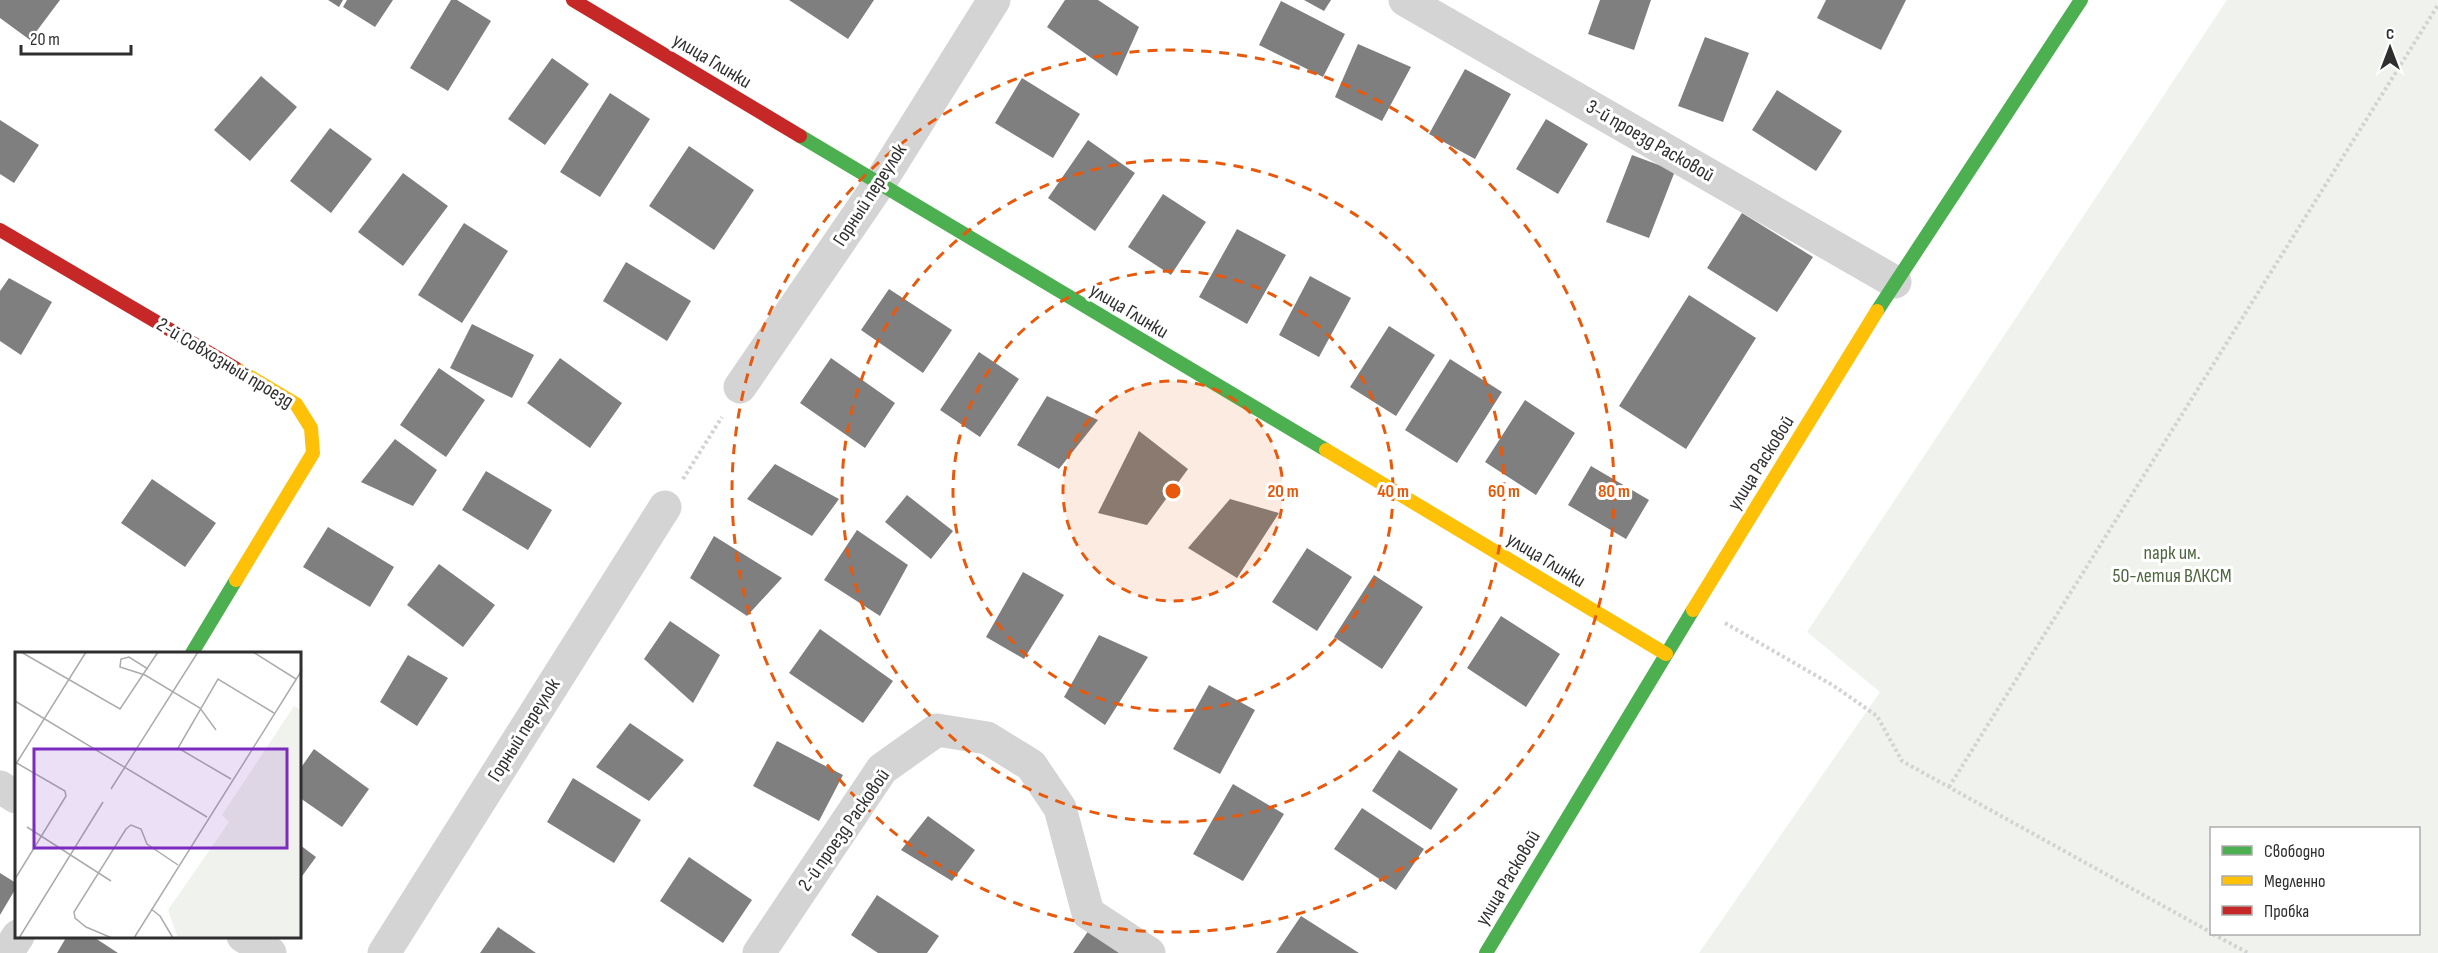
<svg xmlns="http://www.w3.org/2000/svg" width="2438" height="953" font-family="'Sofia Sans Condensed',sans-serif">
  <rect width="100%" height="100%" fill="#fff"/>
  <!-- green -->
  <path fill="#f0f3ed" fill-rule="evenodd" d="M2227,0H2438V953H1699L1880,692L1807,632ZM2212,828H2418V934H2212Z"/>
  <!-- building -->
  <path fill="#7f7f7f" d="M0,0H60L30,40L0,18Z
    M328,0H343L339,7Z
    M347,0H393L375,27L343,7Z
    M451,0H457L491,21L448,91L410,68Z
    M789,0H874L848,39Z
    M1065,0H1098L1139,27L1117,76L1047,27Z
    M1304,0H1331L1324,11Z
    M1600,0H1651L1634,50L1588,34Z
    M1826,0H1906L1881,50L1817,18Z
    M1281,1L1345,34L1323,77L1259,45Z
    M1705,37L1749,53L1723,122L1678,106Z
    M1358,44L1411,67L1382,121L1335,97Z
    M552,58L589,84L545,145L508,119Z
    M1465,69L1511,94L1475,159L1429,134Z
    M261,76L297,107L250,161L214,130Z
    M1022,78L1080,114L1053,158L995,123Z
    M1777,90L1842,131L1816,171L1752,130Z
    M610,93L650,119L600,197L560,172Z
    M1546,119L1588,144L1558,194L1516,169Z
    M0,120L39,145L14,183L0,174Z
    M330,128L372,159L331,213L290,181Z
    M1088,140L1135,173L1095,231L1048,198Z
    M689,146L754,190L714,250L649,206Z
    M1632,155L1675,171L1649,238L1606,222Z
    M403,173L448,206L403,266L358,232Z
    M1163,194L1206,222L1171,275L1128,247Z
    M1742,213L1813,257L1777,312L1707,268Z
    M464,223L508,251L462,323L418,295Z
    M1237,229L1286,255L1247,324L1199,297Z
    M626,262L691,301L667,341L603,301Z
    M1310,276L1351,298L1319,357L1279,335Z
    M9,278L52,302L21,355L0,341V291Z
    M889,289L952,330L923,373L861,330Z
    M1689,295L1756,338L1686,449L1619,406Z
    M472,324L534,355L512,398L450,368Z
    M1389,326L1435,355L1396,416L1350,387Z
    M979,352L1019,379L980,437L940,410Z
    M560,358L622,403L590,448L527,403Z
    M831,358L895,403L865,448L800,403Z
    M1450,359L1502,392L1457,463L1405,430Z
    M439,368L485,400L446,457L400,425Z
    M1047,396L1098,420L1059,469L1017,445Z
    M1525,400L1575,433L1536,495L1485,462Z
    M1139,431L1188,469L1147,525L1098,513Z
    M395,439L437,470L413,506L361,482Z
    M775,464L839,499L812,536L747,499Z
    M1591,466L1649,500L1626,539L1568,505Z
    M486,471L552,510L528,550L462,510Z
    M152,479L216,523L185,567L121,523Z
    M907,495L953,531L931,559L885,522Z
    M1230,499L1279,513L1237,578L1188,548Z
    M328,527L394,567L370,607L303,567Z
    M857,530L908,565L880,616L824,580Z
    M714,536L782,578L747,616L690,578Z
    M1307,548L1352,577L1317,631L1272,602Z
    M439,564L495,605L463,647L407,605Z
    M1023,572L1064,595L1024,659L986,637Z
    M1374,575L1423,607L1382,669L1334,637Z
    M1501,616L1560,654L1526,707L1467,668Z
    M670,621L720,655L693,703L644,659Z
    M820,629L893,681L863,723L789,673Z
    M1099,635L1148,657L1105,725L1064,697Z
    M408,655L448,678L417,726L380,702Z
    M1209,685L1255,710L1220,774L1173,749Z
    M630,723L684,760L649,801L596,767Z
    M777,741L843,775L819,821L753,786Z
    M314,749L369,789L342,827L300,798V769Z
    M1399,750L1458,789L1431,830L1372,791Z
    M573,778L641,820L614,863L547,822Z
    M1233,784L1284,814L1243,881L1193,854Z
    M1362,808L1424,849L1396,890L1334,849Z
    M928,816L975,850L952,881L901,850Z
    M300,845L316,857L300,879Z
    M689,857L752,900L723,943L660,901Z
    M0,873L16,883V888L0,915Z
    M877,895L939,936L927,953H878L851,935Z
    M1301,916L1359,953H1276Z
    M498,927L536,953H480Z
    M1089,930L1120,953H1073Z
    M67,936H92L118,953H57Z"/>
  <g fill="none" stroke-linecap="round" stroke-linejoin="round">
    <!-- path -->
    <path stroke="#d3d3d3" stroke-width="4" stroke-dasharray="3 3" stroke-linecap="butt" d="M683,479L722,417
      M1725,623L1834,686L1877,716L1902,761L2212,933
      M1949,787L2438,5
      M2213,934L2248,953"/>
    <!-- street -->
    <path stroke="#d4d4d4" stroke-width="33" d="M1405,0L1895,282
      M740,387L879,184L994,0
      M0,787L16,797
      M243,936L270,953
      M7,953L18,936
      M384,953L665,507
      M759,953L882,769L937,730L987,738L1031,765L1060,808L1088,913L1149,953"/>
    <!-- fast -->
    <path stroke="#4caf50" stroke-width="14" d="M800,136L1326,450
      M1877,311L2081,0
      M192,653L236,580
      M1486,953L1693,610"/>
    <!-- slow -->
    <path stroke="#ffc107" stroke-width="14" d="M235,368L296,404L311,428L313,453L236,580
      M1326,450L1666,654
      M1693,610L1877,311"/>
    <!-- jam -->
    <path stroke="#c62828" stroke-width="14" d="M573,0L800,136
      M0,230L235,368"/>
  </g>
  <!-- distance rings -->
  <circle cx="1173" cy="491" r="110" fill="#e8590c" fill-opacity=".12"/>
  <g fill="none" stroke="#e8590c" stroke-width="3" stroke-dasharray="10 8">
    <circle cx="1173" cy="491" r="110"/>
    <circle cx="1173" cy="491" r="220"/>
    <circle cx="1173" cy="491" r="331"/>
    <circle cx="1173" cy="491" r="441"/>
  </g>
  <g text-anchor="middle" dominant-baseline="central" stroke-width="6" stroke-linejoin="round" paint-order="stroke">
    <!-- street labels -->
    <g font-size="20" fill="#2f2f2f" stroke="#fff">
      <text transform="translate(712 61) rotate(31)">улица Глинки</text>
      <text transform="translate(1650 141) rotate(30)">3-й проезд Расковой</text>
      <text transform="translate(870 195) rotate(-57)">Горный переулок</text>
      <text transform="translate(1129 311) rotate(31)">улица Глинки</text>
      <text transform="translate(225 363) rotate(31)">2-й Совхозный проезд</text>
      <text transform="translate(1761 463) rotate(-58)">улица Расковой</text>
      <text transform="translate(1546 560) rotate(31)">улица Глинки</text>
      <text transform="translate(524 730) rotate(-58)">Горный переулок</text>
      <text transform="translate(844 830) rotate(-55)">2-й проезд Расковой</text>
      <text transform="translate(1508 878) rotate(-59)">улица Расковой</text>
    </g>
    <!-- park labels -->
    <g font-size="20" fill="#4f6641" stroke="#fff">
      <text x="2172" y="553">парк им.<tspan x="2172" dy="23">50-летия ВЛКСМ</tspan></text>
    </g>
  </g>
  <!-- overview -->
  <g transform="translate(15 652)">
    <rect width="286" height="286" fill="#fff"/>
    <path d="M279,54L287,59L286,286H163L153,258L214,170L207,163Z" fill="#f0f3ed"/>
    <path fill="none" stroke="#acacac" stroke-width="1.5" d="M6,0L105,57L143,0M238,0L281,27M133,17L114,5L106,7L105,15L130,23L185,56L201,78M0,49L192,165M0,110L50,139L51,144L0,227M1,112L71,0M216,127L163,96L203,27L259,61M96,137L183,0M12,175L96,229M136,257L145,264L158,286M4,286L88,150M97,286L71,275L60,266L59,260L111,177L116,173L126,177L132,192L163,213M119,286L287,18"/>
    <path fill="#7b2cbf" fill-opacity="0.15" stroke="#7b2cbf" stroke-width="3" d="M19,97H272V196H19Z"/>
    <rect width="286" height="286" fill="none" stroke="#2f2f2f" stroke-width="3"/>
  </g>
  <circle cx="1173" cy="491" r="9" fill="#e8590c" stroke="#fff" stroke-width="3"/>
  <g font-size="18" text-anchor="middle" font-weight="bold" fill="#e8590c" stroke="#fff" stroke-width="6" stroke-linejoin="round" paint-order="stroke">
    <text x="1283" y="497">20 m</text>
    <text x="1393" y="497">40 m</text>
    <text x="1504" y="497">60 m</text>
    <text x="1614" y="497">80 m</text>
  </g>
  <!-- legend -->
  <rect x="2210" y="827" width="210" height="108" fill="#ffffff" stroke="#acacac" stroke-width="1.5"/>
  <rect x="2222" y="846" width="30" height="9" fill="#4caf50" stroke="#acacac" stroke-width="1.5"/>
  <text x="2264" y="857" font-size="18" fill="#2f2f2f">Свободно</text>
  <rect x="2222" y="876" width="30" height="9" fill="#ffc107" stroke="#acacac" stroke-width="1.5"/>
  <text x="2264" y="887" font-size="18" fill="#2f2f2f">Медленно</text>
  <rect x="2222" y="906" width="30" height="9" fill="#c62828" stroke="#acacac" stroke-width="1.5"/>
  <text x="2264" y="917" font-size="18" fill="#2f2f2f">Пробка</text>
  <!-- north arrow -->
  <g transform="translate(2390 48)" stroke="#ffffff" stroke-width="4.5" paint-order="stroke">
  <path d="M0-4.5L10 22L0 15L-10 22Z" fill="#2f2f2f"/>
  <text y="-9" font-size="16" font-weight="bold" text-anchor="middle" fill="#2f2f2f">С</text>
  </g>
  <!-- scale -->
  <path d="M21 45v9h110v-9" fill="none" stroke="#2f2f2f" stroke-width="3"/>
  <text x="30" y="45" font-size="18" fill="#2f2f2f" stroke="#ffffff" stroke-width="4.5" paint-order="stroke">20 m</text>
</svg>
